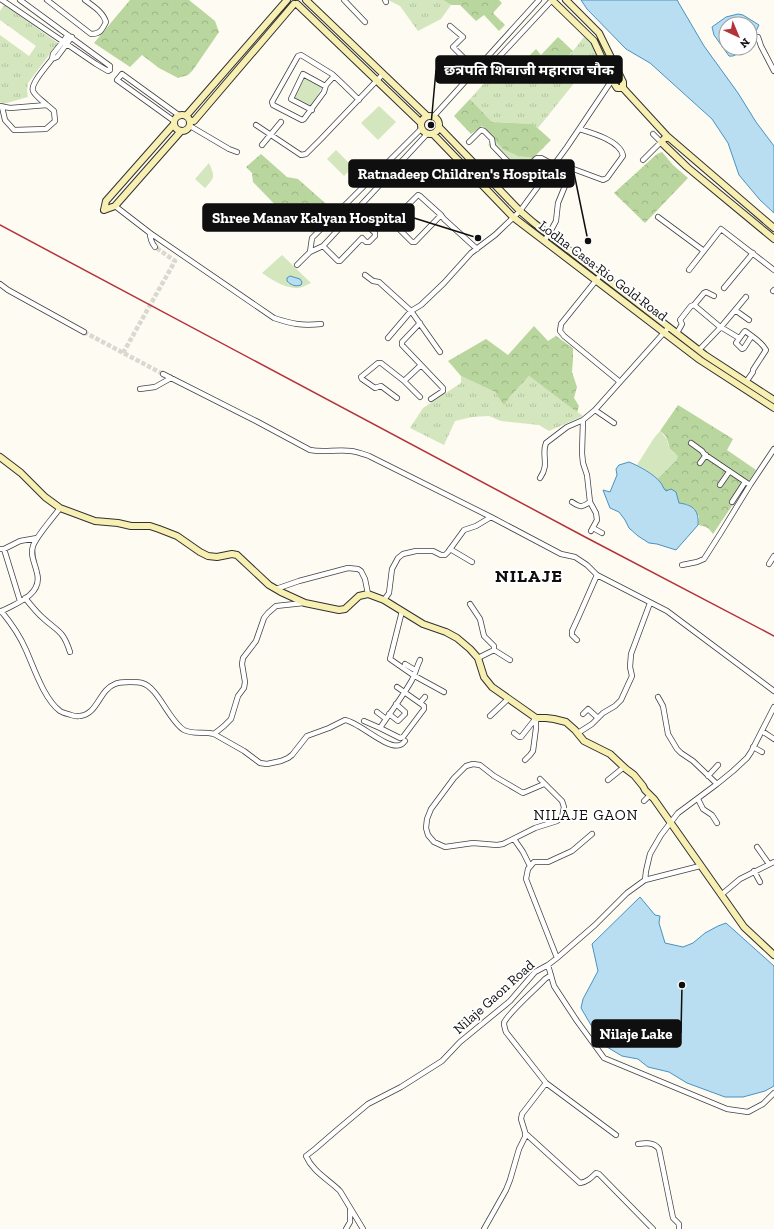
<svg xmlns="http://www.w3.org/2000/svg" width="774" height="1229" font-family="'Zilla Slab','Noto Sans Devanagari',serif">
  <defs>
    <pattern id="grass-tufts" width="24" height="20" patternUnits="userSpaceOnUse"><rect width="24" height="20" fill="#d3e6be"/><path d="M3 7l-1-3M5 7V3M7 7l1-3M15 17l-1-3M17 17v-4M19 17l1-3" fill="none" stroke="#b4c4a2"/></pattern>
    <pattern id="forest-crowns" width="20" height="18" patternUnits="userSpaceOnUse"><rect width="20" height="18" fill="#b8d69e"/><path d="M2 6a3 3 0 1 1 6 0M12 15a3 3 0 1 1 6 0" fill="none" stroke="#9db687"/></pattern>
  </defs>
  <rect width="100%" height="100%" fill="#fefbf2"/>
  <!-- grass -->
  <path fill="url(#grass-tufts)" d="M388,0H443L451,5L441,19L418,31L400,6Z
    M4,5L58,43L28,83L27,90L28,97L3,104L0,102V35L29,56L36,46L0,20V11Z
    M584,37L590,41L596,56L538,128L532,124L492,122L470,99L502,63L513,69H531L573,51Z
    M495,139L504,150L518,156L533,158L516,174L488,145Z
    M461,376L495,392L504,404L529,376L583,416L549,431L539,425L501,421L489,416L472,417L455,421L444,445L410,428L423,408L461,383Z"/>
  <!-- forest -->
  <path fill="url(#forest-crowns)" d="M130,0H189L215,21L219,32L193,70L188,75L178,78L159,68L142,55L130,67L94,43Z
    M443,0H499L502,3L493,13L505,25L499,31L484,15L476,21L460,5H451Z
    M558,37L573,51L555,64L531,69H516L536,49L541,55Z
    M470,99L492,122L533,124L551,140L533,158L518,156L504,150L482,126L471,134L454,116Z
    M662,152L673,165L688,178L645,223L614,193L657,154Z
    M261,154L287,177L298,179L333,210L312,233L294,216L289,219L253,182L252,173L246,167Z
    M534,326L548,341L556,336L573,348V359L572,372L577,387L574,398L579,406L577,412L529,376L510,397L504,405L495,392L461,376L448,361L486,339L508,355Z
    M678,405L733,439L727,450L756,470L713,534C709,528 706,526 698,525L699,516L687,504H679L676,492C658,491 667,489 657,479L677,459L675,453C667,448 670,446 667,439C666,435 662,433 660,431Z"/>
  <!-- park -->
  <path fill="#d3e6be" d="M304,76L322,87L311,108L292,98Z
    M379,106L396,122L378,140L361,123Z
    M336,150L353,167L344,176L327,159Z
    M209,163C215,177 215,177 205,188L195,179Z
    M282,255L311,283C306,285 300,289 295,288C283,287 272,280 262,273Z
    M660,431L667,439L668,445L671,450L678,456L677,459L657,479L646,470L637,465L654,438Z"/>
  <!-- water -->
  <path fill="#badef1" stroke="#4793c2" d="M581,0H677L704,46L738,93L756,122L774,146V213L760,200L739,175L728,143L712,119L650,63L626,49L587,9Z
    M738,14L743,15L759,25L756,31L757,33L753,38L750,39V24H726V48H741C739,53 735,57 729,56L714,35L712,27L726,17Z
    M290,276L300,279L302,282L301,285C295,287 291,285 287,281V278Z
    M629,462C639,466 654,474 661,483C663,486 663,488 666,491L671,489L676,492L679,503C694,505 699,511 698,525L676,550L657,544L649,543L638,536L629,528L625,520L619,512L610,508L603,490L610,492L617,475L616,469L619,465Z
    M640,897L655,915L660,916L659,923L665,943L683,947L693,943L705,933L718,926L726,923L774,966V1086L765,1091L743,1097H725L687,1083L669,1072L648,1067L638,1059L622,1056L602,1044L581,1008L583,999L598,971L592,944Z"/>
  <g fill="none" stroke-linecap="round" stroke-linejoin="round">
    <!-- street-tunnel -->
    <path stroke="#dad8d0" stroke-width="4.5" stroke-dasharray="4.5 2" stroke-linecap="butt" d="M84,332L163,374
      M123,353L175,261L155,247"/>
    <defs>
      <path id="street" d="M2,0L96,64L108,71L110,70V66L20,0
        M47,0L91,34C100,34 102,30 106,22C103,12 93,6 85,0
        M344,0L365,22
        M385,0L386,2
        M450,26L463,37L453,47L476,70
        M758,37L761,46L774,71
        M499,57L552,0
        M52,59L53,54L68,35
        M334,76L326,85L324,92L304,119L302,120L273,105L272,102L298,56L301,55L332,74C341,82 350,91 359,100
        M0,106L10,108L47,105C43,101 36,97 33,91C30,84 47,66 52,59L57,57L72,37
        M2,107L5,120L14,130L46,129L55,121L54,111L47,105
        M312,110L291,99L303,74L325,86
        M433,117L539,0
        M174,121L117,80L122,74L180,116
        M256,125L301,155L306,154L321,139L383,74
        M190,126L229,149L237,152
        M422,128L312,238L310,252L323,246L427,134
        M469,142L481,130L484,131L492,139L493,146L514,168C523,173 531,163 537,158H541L554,165
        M262,145L281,122
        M643,160L661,142L653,134
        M557,161L568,167L603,180L607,178L623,156C621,141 592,133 579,129
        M115,206L150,233L274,318C292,324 302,326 321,324
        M441,215L415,242H412L393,223L392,221L418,195L420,196L441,215L444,219L477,249
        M658,217L704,251
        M150,233C150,239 151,242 155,247
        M544,241L549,234L556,221L558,203L565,186L564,183L550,171
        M323,246L338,261H340L362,238L366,242H369L375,236V233L346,205
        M297,265L310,252
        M689,270L721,229L774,270
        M365,275L373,281L379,282L411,311L440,352
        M598,278L561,324L560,331L564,336L620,382
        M0,284L8,290L84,332
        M724,288L753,253
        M773,291L774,290
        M714,296L706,292L704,293L694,305L719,326L739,338
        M735,310L749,320
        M420,323L402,342V345L443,388V391L431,399
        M677,333L682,324L680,320L691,306L694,305
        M388,338L411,311L421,305L444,283L471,253L495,235L520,211L567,147L612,80
        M699,350L721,327L746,297
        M163,374L256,421L310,450C324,453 337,449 351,451C358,452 363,454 369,456L491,517L561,554L575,557L587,565L597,575L667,611L774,691
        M404,381L420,397
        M746,382L753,372V370L766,350C761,341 753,337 745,331L744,332L736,343L742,349L744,348L751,337
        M140,389L155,387L171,378
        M397,398L381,386L375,388L362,379L361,377L378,363H381L404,381L421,365
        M595,410L614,423
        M691,443L702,451L704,454L750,485
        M700,463L706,455
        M540,478C550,464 541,455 546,443L567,427L583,420
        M720,485L729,472
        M572,502C581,508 582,507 590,502
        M732,502L745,482
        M593,528L602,533
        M591,531L597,520L596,513L590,502L587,475L583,463L582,453L583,420L595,410L669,327
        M0,549H4L20,541L37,538
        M4,549L20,601
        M450,549L472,562
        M769,564L774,556
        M682,565L697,562L704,559L720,534L750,485L774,449
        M276,589L299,581L348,568L358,569L361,571L365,579L368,594
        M25,598C31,605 36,612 43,618C58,632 63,630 70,652
        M384,600L389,593L392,569L398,558L403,554L416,551H433L441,555H445L448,552L464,530L476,526L491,517
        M470,604L480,619L484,636L494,646V650
        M1,611C11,623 20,636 26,650C34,668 44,699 60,711C63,713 68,714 71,715C74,716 77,717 80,716C98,714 99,690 115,684C119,682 125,682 130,682C134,682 138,682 142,683C158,687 169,721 184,730C193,735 204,731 214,734L244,751L260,763L267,764L281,761L288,758L292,755L307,736L329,728L345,720C359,722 387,750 400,745C402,745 403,743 405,741
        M402,611L390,659L413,675L444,692
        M0,612C15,604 43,595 37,573C35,563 30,556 33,546C37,535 53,518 60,508
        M577,640L572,635V631L578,618L597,575
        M478,658L494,650L510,660
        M405,664L415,670
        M397,687L424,706V709L403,737L400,738L380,728C390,713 403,696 412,680C415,674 417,666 420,660
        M658,697L663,706L668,734L677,749L681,753L693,761L717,784
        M420,703L425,697
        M377,712L386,719
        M389,714L398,721L405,714V712L396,704
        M583,714L588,709L598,718
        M490,716L508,699
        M364,721L380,728
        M762,731L774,739
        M514,733L519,737H521L536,718
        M578,733L592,724L603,713L615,706L621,700L632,676L630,667L631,654L650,603
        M214,734L224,726L231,719L238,696L244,688L245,682L242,664L243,658L256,641L264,618L268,613L276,606L304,603
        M753,747L762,752
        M525,760L530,755L533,751L536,728V718
        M708,776L718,765
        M540,779L562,801L564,807L562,817L557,821L535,828L503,844L497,845L473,843L445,847L434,842L428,835L426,828L427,819L431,809L454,778L466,766L473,764L480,765L494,776L523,793L544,784
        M608,780L624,767
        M698,799L703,809L712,815L717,823
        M644,801L650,795
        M514,839L523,852L530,866
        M757,847L769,864
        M754,871L760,882
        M645,880L646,871L650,854L661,835L678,813L717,784L733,771L747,758L751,752L774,707
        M721,895L740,879L774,862
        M557,958L526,879L528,869L534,862H548L572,851L592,834
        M548,965L554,986L577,1021L604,1058L727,1109L748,1112L763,1104L774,1093
        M551,975L545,979C538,987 506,1015 504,1023C504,1026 505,1029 506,1032L546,1083L616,1135
        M525,1133L580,1183C587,1182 591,1178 596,1173L599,1174L653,1229
        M638,1144C646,1143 654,1142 659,1149L673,1218L679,1224V1229
        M346,1229L350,1222V1210
        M363,1229L340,1191C328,1179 313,1172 306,1156L315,1149L337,1130L368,1104L401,1087L442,1061L460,1042L510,1001L535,972L548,965L557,958L595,925L627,893L645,880L700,866
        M484,1229L506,1190L510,1180L519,1149L525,1137V1132L521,1119L522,1114L546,1083"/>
      <path id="secondary" d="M306,0L427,116
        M552,0L594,41L612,80L617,88H623
        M566,0L599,33L623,82V88L667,136L774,228
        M297,4L421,123
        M174 123a8 8 0 1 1 16 0a8 8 0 1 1-16 0Z
        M421 125a9 9 0 1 1 18 0a9 9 0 1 1-18 0Z
        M186,116L287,0
        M190,121H194L294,4
        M439,127L520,211L534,223L705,355L774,400
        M433,134L513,217L700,360L774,408
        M667,136L661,142L687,167L774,239
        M104,210L106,201L174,124
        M104,210L115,206L181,131
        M0,457L21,473L45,497L60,508L95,521L118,523L131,526H150L159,529L177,536L200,552L208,556L217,557L232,554L237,555L269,585L281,592L305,603L339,610L345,609L359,596L368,594L384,600L423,624L446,632L457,638L470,649L478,658L484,677L492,687L536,718H546L554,719L566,722L575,730L584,741L610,754L626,769L634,775L643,786L645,790L654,799L744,927L774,955"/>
    </defs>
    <!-- street casing -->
    <use href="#street" stroke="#424242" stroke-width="6"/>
    <!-- secondary casing -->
    <use href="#secondary" stroke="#313131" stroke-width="8"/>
    <!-- street -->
    <use href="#street" stroke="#fff" stroke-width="4.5"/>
    <!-- secondary -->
    <use href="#secondary" stroke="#f8efb2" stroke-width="6"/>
    <!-- rail -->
    <path stroke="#b4323a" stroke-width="1.5" d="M0,225L587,538L774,636"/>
  </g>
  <g text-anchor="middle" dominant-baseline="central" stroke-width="4" stroke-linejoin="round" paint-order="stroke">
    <!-- street labels -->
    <g font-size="14" fill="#0f0f0f" stroke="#fff">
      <text transform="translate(603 271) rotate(37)">Lodha Casa Rio Gold Road</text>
      <text transform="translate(494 997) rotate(-42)">Nilaje Gaon Road</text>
    </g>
    <!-- neighbourhood labels -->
    <g font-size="15" letter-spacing="1" fill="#0f0f0f" stroke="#fff">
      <text x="586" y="815">NILAJE GAON</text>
    </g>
    <!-- district labels -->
    <g font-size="18" font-weight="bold" letter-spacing="1" fill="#0f0f0f" stroke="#fff">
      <text x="529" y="576">NILAJE</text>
    </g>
  </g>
  <!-- callouts -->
  <path fill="none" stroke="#0f0f0f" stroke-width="1.5" d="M431 125L436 70M588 241L574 173M478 238L414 218M682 985L681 1033"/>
  <g fill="#0f0f0f" stroke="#fff" stroke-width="1.5">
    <circle cx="431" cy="125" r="4"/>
    <circle cx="588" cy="241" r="4"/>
    <circle cx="478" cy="238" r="4"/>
    <circle cx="682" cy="985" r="4"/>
  </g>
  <g fill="#0f0f0f" stroke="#0f0f0f" stroke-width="1.5">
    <rect x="436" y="56" width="186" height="27" rx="4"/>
    <rect x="349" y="160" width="225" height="27" rx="4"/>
    <rect x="203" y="204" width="211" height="27" rx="4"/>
    <rect x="592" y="1020" width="89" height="27" rx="4"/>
  </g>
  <g font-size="15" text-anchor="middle" font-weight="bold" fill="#fff">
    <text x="529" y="75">छत्रपति शिवाजी महाराज चौक</text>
    <text x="462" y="179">Ratnadeep Children's Hospitals</text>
    <text x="309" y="223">Shree Manav Kalyan Hospital</text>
    <text x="636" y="1039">Nilaje Lake</text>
  </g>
  <!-- north arrow -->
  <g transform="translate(738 36) rotate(136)"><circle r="19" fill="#ffffff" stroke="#9f9f9f"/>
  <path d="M0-3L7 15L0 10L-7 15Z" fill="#b4323a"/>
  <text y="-6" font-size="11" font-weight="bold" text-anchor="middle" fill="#0f0f0f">N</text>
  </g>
</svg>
